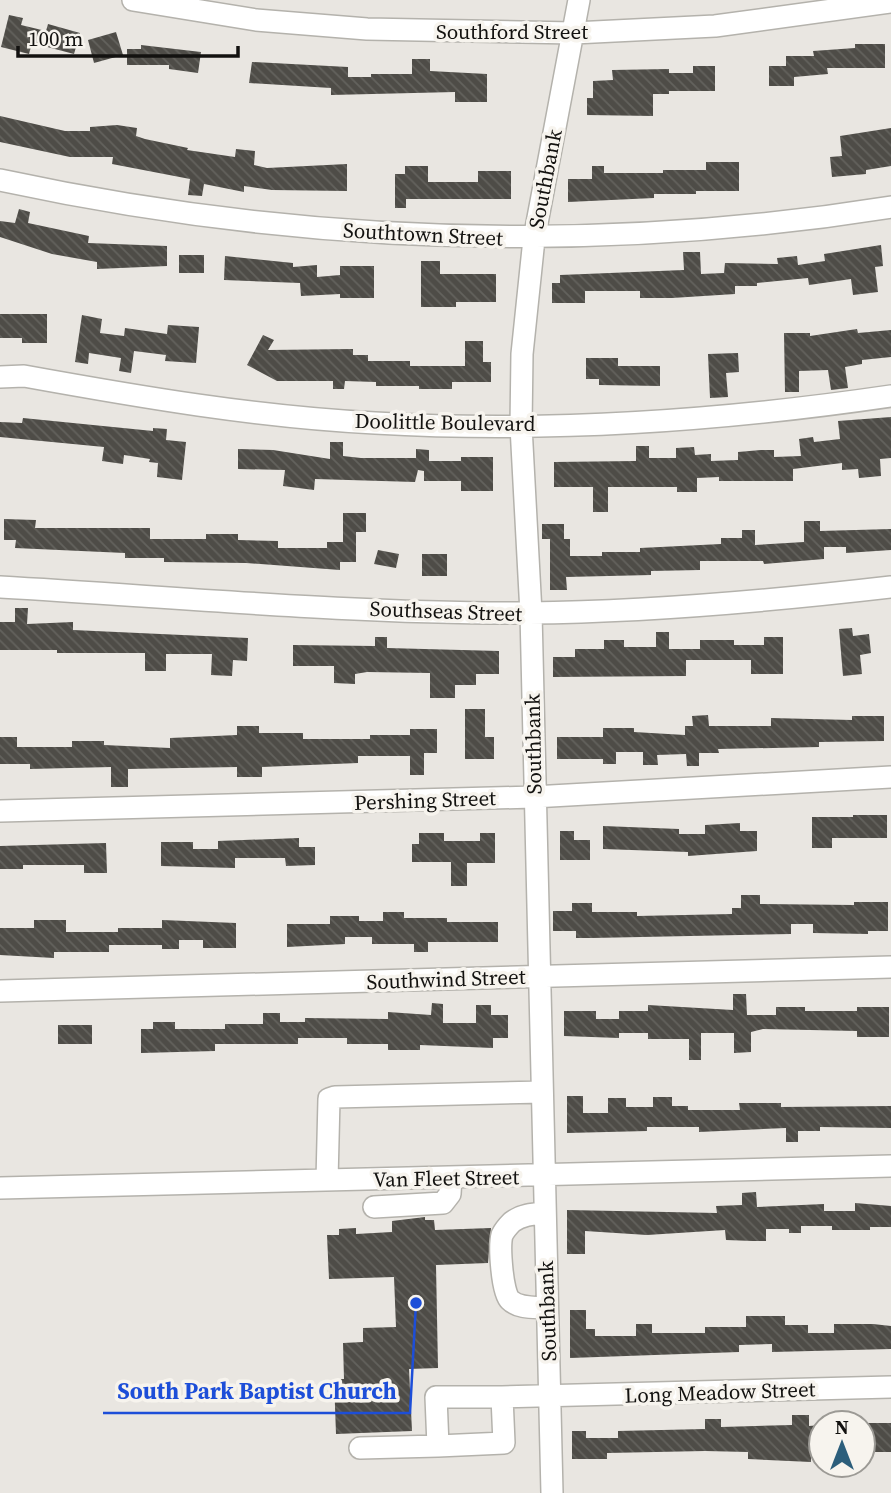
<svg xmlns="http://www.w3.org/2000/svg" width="891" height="1493" font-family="'Source Serif 4',serif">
  <defs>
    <pattern id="building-back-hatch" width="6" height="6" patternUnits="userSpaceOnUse" patternTransform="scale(1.75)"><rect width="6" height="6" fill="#4e4c47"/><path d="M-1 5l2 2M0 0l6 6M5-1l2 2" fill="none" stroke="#63625d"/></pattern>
  </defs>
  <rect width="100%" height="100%" fill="#e9e6e1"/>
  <!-- building -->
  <path fill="url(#building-back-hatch)" d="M9,15L23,18L21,25L46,31L48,24L80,33L74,54L32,43L29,54L1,47Z
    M116,32L123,55L94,63L88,40Z
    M855,44H885V68H827L828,74L794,77V86H769V66H786V56H814L813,51L855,48Z
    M141,45L201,52L198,73L169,69V65H127V49H141Z
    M412,59H430V71L487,74V102H455V92L331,95V88L249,83L252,62L348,67V77H371V74H412Z
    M693,66H715V91H669V94H653V116L587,115V98H593V81L613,80L612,70L669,69V73H693Z
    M0,116L65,131H90V127L117,125L137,128L136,136L145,139L188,148L187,150L235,157L236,149L255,151L254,165L267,168L347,164V191L272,190L244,186V192L204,184L202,196L188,195L190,179L112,164L113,157H70L0,142Z
    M891,128V166L866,170V174L832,177L830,157L842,156L840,136Z
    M706,162H739V191H696V194H654V198L568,202V179H592V166H604V173H663V170H706Z
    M405,166H428V182H478V171H511V199H406V208H395V174H405Z
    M19,209L30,212L28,223L89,236L88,243L167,246V266L97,269V262L52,254L0,237V221L15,223Z
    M881,245L883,266L875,267L878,292L853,295L851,279L809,285L808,278L757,283V286H735V294L672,298H640V291H585V303H552V283H560V275L684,270L683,252H700L701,274L724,273L725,263L778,264L777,258L797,256L798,265L825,261L824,254Z
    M179,255H204V273H179Z
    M225,256L293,263V267L317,265V277L340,275V266H374V298H340V294L301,296L300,283L224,280Z
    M421,261H440V274H496V302H456V307H421Z
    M0,314H47V343H22V338H0Z
    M82,315L102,319L100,333L124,336L125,328L167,334L168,325L199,327L196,363L165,361L166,355L134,351L131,373L119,371L121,358L89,353L88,364L75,362Z
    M857,329L858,333L891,330V357L862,360V364L845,367L848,388L831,390L828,370L799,371V392H785L784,333H810V336Z
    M263,335L274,340L268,350L353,349V355H368V361H410V366H465V341H483V362H491V382H452V389H419V386H376V382L345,381L344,389H333V381H277L247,365Z
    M738,353L739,372L726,373L728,397L710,398L708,354Z
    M586,358H618V366H660V386L599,385V379H586Z
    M891,417V458L880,459L881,476L859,478L858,469L842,470V463L793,469V481H719V477L697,478V492H677V487H608V512H593V487H554V462L636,461V446H649V458H676V448L694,447L695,455L711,454V461L738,460V452L761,450H774V457L801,456L799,439L813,437L814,442L840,439L838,421Z
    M23,418L153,431V428L167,429L166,440L186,442L182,480L157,477L158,463L149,462L150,459L124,455L123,464L102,461L104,447L0,437V422L22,423Z
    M330,442H343V456L361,458H416V449L429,450V461H461V457H493V491H461V481H424V471L418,470L415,482L315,479L314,490L283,486L285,470L238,469V449L273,450L330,459Z
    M343,513H366V532H356V562H340V570L246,563L164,562V558H125V553L15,548L16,540H4V519L36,520L35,528H150V539H206V534H238V540L278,541V548H327V542H343Z
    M804,521H820V531L891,529V550L846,553V547H824V559L764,564L763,561H700V570L651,571V575L566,577L567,590H550V539H542V524H564V539H570V556H602V552H640V548L721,544V538H742V530H755V545L804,542Z
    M378,550L399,554L396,568L374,564Z
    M422,554H447V576H422Z
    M15,608H28L27,624L73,622V630L248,638L247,661L233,660L232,676L211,675L212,654H166V671H145V653H57V650H0V622H15Z
    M852,628L853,636L869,634L871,653L860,655L862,674L843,676L839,629Z
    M656,632H669V649H700V640H734V645H764V637H783V674H751V660H686V676L553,677V657H575V649H604V640H624V647H656Z
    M375,637H387V648L499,651V674H476V685H455V698H430V673L367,672L355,674V684L334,683V666H293V645L375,646Z
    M465,709H485V737H494V759H465Z
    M708,715L709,726H771V718L852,720V716H884V741L819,742V747L718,749L719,753H699V766H687L686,754L657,755L658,765H643V752H616V764H603V759H557V737H603V728H634V732L685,735V726H693L692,716Z
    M237,726H259V733H303V739H370V735H410V729H437V753H424V775H410V756H358V763L262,767V777H237V767L128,769V787H111V767L30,769V764H0V737H17V747H72V741H104V745L170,748V738L237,735Z
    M853,815H887V838H832V848H812V817H853Z
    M740,823V831H757V851L688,856V852L603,849V826L679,829V834H705V825Z
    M560,831H574V840H590V860H560Z
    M419,833H444V841H480V833H495V863H467V886H451V862H412V844H419Z
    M299,838V847H315V865L286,866L285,858H235V868L161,866V842H193V849H218V841Z
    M106,843L107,873H84V865H23V869H0V846Z
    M741,895H760V904L854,905V902H888V931H868V934L813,933V924H791V934L592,938H576V931H553V911H572V903H592V912H637V916L732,914V908H741Z
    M383,912H404V918H447V922H498V942H428V952H414V944H372V937H345V944L287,947V924H330V916H359V921H383Z
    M34,920H66V932H118V928H162V920L236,923V948H203V940H179V949H162V945H109V952H54V958L0,955V928H34Z
    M733,994H746L747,1015H776V1007H805V1011H857V1007H889V1037H857V1031L763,1029L751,1032V1052L734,1053V1033H701V1060H689V1039H648V1033H619V1038L564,1036V1011H596V1019H619V1011H648V1005L733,1010Z
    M432,1003L443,1004V1023H476V1005H491V1015H508V1038H493V1048L420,1045V1050H388V1044H347V1038H298V1044H215V1051L141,1053V1029H153V1022H175V1029H225V1024H263V1013H280V1022H305V1018L388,1019V1012L431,1015Z
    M58,1025H92V1044H58Z
    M567,1096H583V1113H608V1098H626V1107H653V1097H672V1106H688V1110H740L739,1103H781V1107L891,1106V1128L820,1127V1131H798V1142H786V1128L699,1132V1127H647V1131L567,1133Z
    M756,1192L757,1207L824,1204V1211H855V1203L891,1206V1227H870V1230H832V1226H801V1233H789V1229H766V1241H753L726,1240L725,1230L647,1235L585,1231V1254H567V1210L717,1213L716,1206L742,1205V1193Z
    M425,1217V1220H434L435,1230L491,1228L488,1263L436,1265L438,1368L409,1369L412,1431L336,1434L334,1379H344L343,1343L363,1342V1328L396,1327L394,1277L329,1279L327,1235H339V1229L356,1228V1234L392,1232V1221Z
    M570,1310H586V1329H595V1336H636V1324H652V1333H705V1327H746V1316H785V1325H808V1333H834V1324H873L891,1326V1349L772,1352V1344L739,1345V1352L570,1358Z
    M792,1415H809V1426L821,1425V1453H811V1462L748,1459V1452L705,1451L607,1453V1459H572V1431H586V1438H618V1431L705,1429V1419H721V1427L792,1425Z
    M863,1423H891V1452H863Z"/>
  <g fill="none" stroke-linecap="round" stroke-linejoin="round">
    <defs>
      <path id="minor" d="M133,0L256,20L367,29L574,33L715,26L891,2
        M0,180C297,244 591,255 891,207
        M0,377L24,376C140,397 257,417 375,423C546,433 721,421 891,396
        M0,587C175,597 352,614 528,613C649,612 770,601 891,587
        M0,811L533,797L891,777
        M0,991L891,967
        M327,1180L329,1099L335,1097L542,1092
        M0,1188L891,1166
        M374,1207L443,1203L450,1194L451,1177
        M544,1213C533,1214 521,1215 512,1222C509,1225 504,1231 502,1235C499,1246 502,1293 510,1300C519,1309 535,1307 547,1308
        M502,1397L891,1387
        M360,1448L438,1446L436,1397H502L504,1443L438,1446
        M552,1493L531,613L521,426L522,354L534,239L579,0"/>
    </defs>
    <!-- minor casing -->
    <use href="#minor" stroke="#b4b2ac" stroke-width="24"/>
    <!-- minor -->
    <use href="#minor" stroke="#fff" stroke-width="21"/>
  </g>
  <g text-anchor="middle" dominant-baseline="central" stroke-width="7" stroke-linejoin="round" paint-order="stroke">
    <!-- street labels -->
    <g font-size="21" fill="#131210" stroke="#f7f4ee">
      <text x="512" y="31">Southford Street</text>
      <text transform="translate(545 179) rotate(-79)">Southbank</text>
      <text transform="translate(423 234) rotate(3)">Southtown Street</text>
      <text transform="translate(445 422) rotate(1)">Doolittle Boulevard</text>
      <text transform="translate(446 611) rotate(2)">Southseas Street</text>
      <text transform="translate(533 744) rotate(-91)">Southbank</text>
      <text transform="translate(425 800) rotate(-2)">Pershing Street</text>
      <text transform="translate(446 979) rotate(-2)">Southwind Street</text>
      <text transform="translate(446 1178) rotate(-1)">Van Fleet Street</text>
      <text transform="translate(547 1311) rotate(-92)">Southbank</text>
      <text transform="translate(720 1392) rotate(-2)">Long Meadow Street</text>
    </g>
  </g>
  <!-- callouts -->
  <path fill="none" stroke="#1d4ed8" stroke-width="2.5" d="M416 1303L410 1413H103"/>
  <circle fill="#1d4ed8" stroke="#f7f4ee" stroke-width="2.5" cx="416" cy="1303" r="7"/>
  <g font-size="23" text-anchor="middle" font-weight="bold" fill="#1d4ed8" stroke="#f7f4ee" stroke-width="7" stroke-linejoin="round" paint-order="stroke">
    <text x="257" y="1399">South Park Baptist Church</text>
  </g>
  <!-- north arrow -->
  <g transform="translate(842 1444)"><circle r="33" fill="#f7f4ee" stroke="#9c9a95" stroke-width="2"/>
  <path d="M0-5L12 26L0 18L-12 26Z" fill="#2c5e7b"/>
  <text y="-10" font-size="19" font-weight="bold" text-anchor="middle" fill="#131210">N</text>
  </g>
  <!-- scale -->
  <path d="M18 46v10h220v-10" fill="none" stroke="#131210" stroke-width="3.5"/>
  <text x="28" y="46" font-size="21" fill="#131210" stroke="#f7f4ee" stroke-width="5" paint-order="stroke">100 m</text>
</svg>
